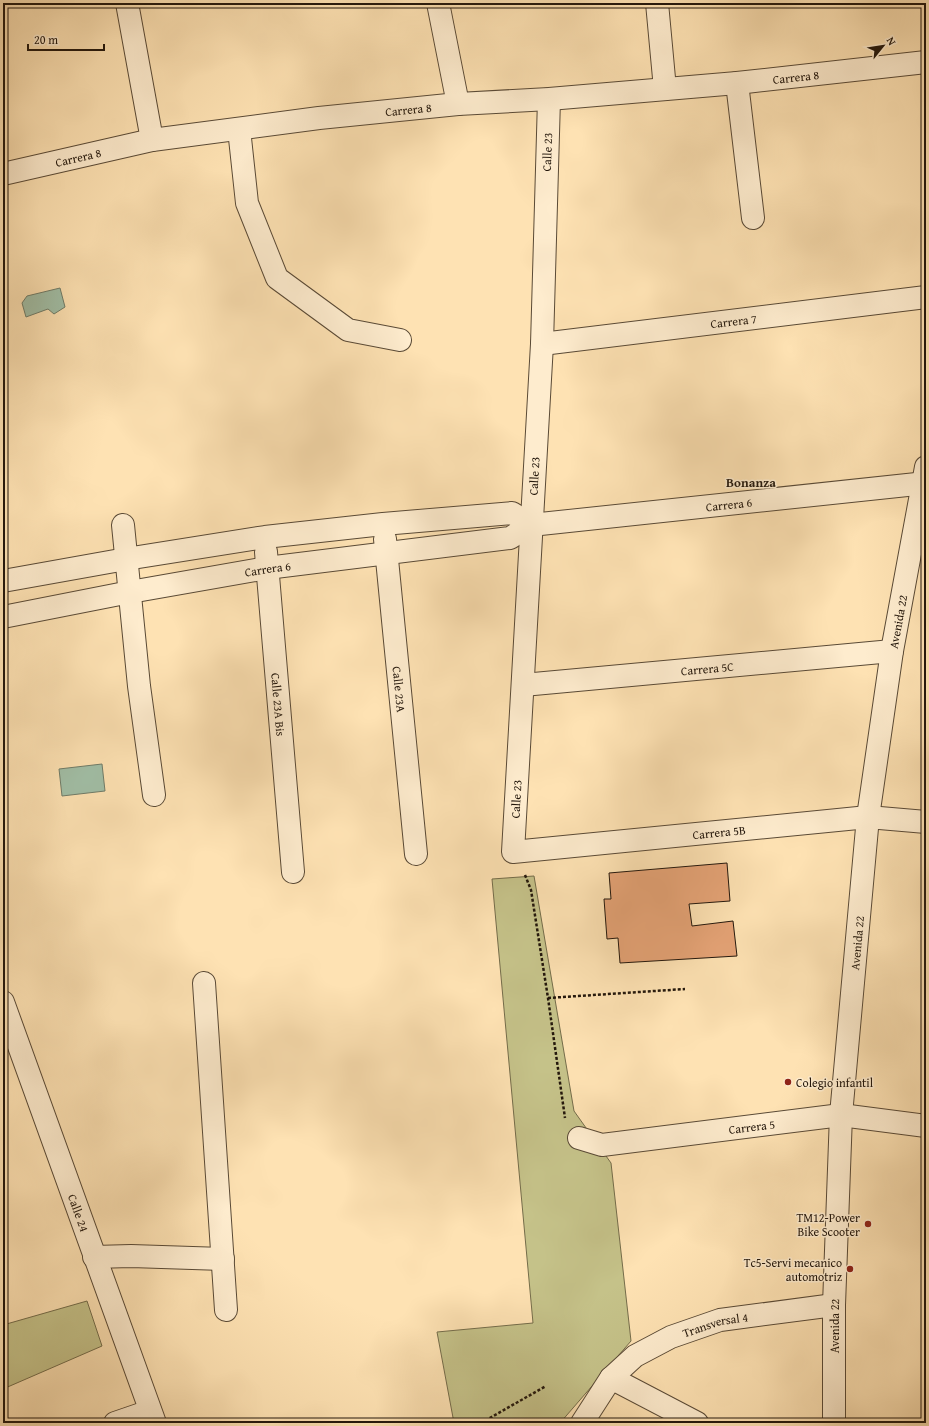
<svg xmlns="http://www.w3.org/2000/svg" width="929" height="1426" font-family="'Gentium Book Plus',serif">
  <rect width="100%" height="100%" fill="#fee2b3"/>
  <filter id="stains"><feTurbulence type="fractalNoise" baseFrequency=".005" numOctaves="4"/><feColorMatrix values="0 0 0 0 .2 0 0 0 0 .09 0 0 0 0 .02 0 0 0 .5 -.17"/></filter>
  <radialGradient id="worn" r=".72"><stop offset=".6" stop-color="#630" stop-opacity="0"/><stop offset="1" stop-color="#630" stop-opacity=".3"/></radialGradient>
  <!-- green -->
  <path fill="#c5c289" stroke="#746c4a" d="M534,876L574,1111L611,1163L631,1341L560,1423H454L437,1332L533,1323L492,879Z
    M87,1301L102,1346L3,1389V1325Z"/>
  <!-- water -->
  <path fill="#a1bfa7" stroke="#6f7c69" d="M60,288L65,307L54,314L48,309L26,317L22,303L27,296Z
    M102,764L105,791L62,796L59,769Z"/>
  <!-- building -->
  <path fill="#e5a376" stroke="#23170c" d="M727,863L730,901L689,904L692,926L733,921L737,956L620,963L618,938L607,939L604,899H611L609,873Z"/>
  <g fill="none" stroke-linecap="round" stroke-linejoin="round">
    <defs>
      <g id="minor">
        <path d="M127,3L152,140"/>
        <path d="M438,3L458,104"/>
        <path d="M657,3L665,89"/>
        <path d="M737,83L753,218"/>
        <path id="s1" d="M549,99L542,344L513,852L868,817L926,822"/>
        <path d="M239,129L247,203L277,278L348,330L400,340"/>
        <path id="s2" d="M3,174L152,140L319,118L458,104L549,99L737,83L926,62"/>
        <path id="s3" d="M542,344L926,297"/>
        <path d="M123,525L139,686L154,795"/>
        <path id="s4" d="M385,539L416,854"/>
        <path id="s5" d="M266,552L293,872"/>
        <path d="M3,581L126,559L265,537L383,524L512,513L531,525"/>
        <path id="s6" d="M3,617L130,592L267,568L510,538L531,525L926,483"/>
        <path id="s7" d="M523,685L892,651"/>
        <path d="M204,983L226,1310"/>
        <path id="s8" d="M3,1002L155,1423"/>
        <path id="s9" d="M579,1138L602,1145L841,1115L926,1126"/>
        <path d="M94,1257L131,1256L223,1259"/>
        <path d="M611,1378L697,1423"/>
        <path d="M115,1423L150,1411"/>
        <path id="s10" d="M582,1423L611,1378L635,1356L671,1337L720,1320L834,1305"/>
        <path id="s11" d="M834,1423V1305L841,1115L868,817L892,651L926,467"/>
      </g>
    </defs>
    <!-- minor casing -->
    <use href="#minor" stroke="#5a4a36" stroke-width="24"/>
    <!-- path -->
    <path stroke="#23170c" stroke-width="2.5" stroke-dasharray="3 2" stroke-linecap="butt" d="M525,875L531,890L548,998L565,1118
      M548,998L685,989
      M481,1423L546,1386"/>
    <!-- minor -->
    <use href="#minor" stroke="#feecce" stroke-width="22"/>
  </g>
  <!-- markers -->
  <g fill="#8f2418" stroke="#feecce" stroke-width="1.5">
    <circle cx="788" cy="1082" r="4"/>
    <circle cx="868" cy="1224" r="4"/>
    <circle cx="850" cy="1269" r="4"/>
  </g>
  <g text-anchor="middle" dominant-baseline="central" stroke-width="3" stroke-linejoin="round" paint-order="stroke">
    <!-- street labels -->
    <g font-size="12" fill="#23170c" stroke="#feecce">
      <text stroke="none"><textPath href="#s2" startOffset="800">Carrera 8</textPath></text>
      <text stroke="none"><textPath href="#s2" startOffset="411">Carrera 8</textPath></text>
      <text transform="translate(547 152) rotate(-88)">Calle 23</text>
      <text stroke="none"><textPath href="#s2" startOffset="77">Carrera 8</textPath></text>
      <text stroke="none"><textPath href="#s3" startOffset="193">Carrera 7</textPath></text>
      <text transform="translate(534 476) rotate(-87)">Calle 23</text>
      <text stroke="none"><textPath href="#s6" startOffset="737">Carrera 6</textPath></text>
      <text stroke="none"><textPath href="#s6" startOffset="269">Carrera 6</textPath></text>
      <text stroke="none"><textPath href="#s11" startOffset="805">Avenida 22</textPath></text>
      <text stroke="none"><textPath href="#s7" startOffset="185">Carrera 5C</textPath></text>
      <text stroke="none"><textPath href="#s4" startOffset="151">Calle 23A</textPath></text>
      <text stroke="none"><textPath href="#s5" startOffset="153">Calle 23A Bis</textPath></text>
      <text transform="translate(516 799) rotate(-87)">Calle 23</text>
      <text stroke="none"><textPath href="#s1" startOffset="961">Carrera 5B</textPath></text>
      <text stroke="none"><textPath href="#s11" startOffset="481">Avenida 22</textPath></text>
      <text stroke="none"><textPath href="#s9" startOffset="175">Carrera 5</textPath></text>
      <text stroke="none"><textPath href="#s8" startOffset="224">Calle 24</textPath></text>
      <text stroke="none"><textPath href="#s10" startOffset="173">Transversal 4</textPath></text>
      <text stroke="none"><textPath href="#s11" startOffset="97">Avenida 22</textPath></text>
    </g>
    <!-- poi labels -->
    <g font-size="12" fill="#23170c" stroke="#feecce" text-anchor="end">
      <text x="796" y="1082" text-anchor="start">Colegio infantil</text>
      <text x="860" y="1217">TM12-Power<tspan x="860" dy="14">Bike Scooter</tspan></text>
      <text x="842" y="1262">Tc5-Servi mecanico<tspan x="842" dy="14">automotriz</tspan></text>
    </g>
    <!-- neighbourhood labels -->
    <g font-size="13" font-weight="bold" fill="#23170c" stroke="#feecce">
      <text x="751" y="482">Bonanza</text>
    </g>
  </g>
  <!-- margin -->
  <rect width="929" height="1426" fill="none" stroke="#fee2b3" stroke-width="16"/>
  <rect x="4" y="4" width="921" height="1418" fill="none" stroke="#23170c" stroke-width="2"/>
  <rect x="8" y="8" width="913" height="1410" fill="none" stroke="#23170c"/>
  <!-- north arrow -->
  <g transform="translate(883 46) rotate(60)" stroke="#feecce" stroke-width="3" paint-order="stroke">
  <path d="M0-3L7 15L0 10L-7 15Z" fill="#23170c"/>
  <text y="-6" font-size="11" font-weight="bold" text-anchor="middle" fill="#23170c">N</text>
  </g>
  <!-- scale -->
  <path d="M28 44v6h76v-6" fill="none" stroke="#23170c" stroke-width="2"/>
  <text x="34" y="44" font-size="12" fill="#23170c" stroke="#feecce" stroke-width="3" paint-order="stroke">20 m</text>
  <rect width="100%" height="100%" filter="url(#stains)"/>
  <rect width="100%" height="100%" fill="url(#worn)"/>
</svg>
